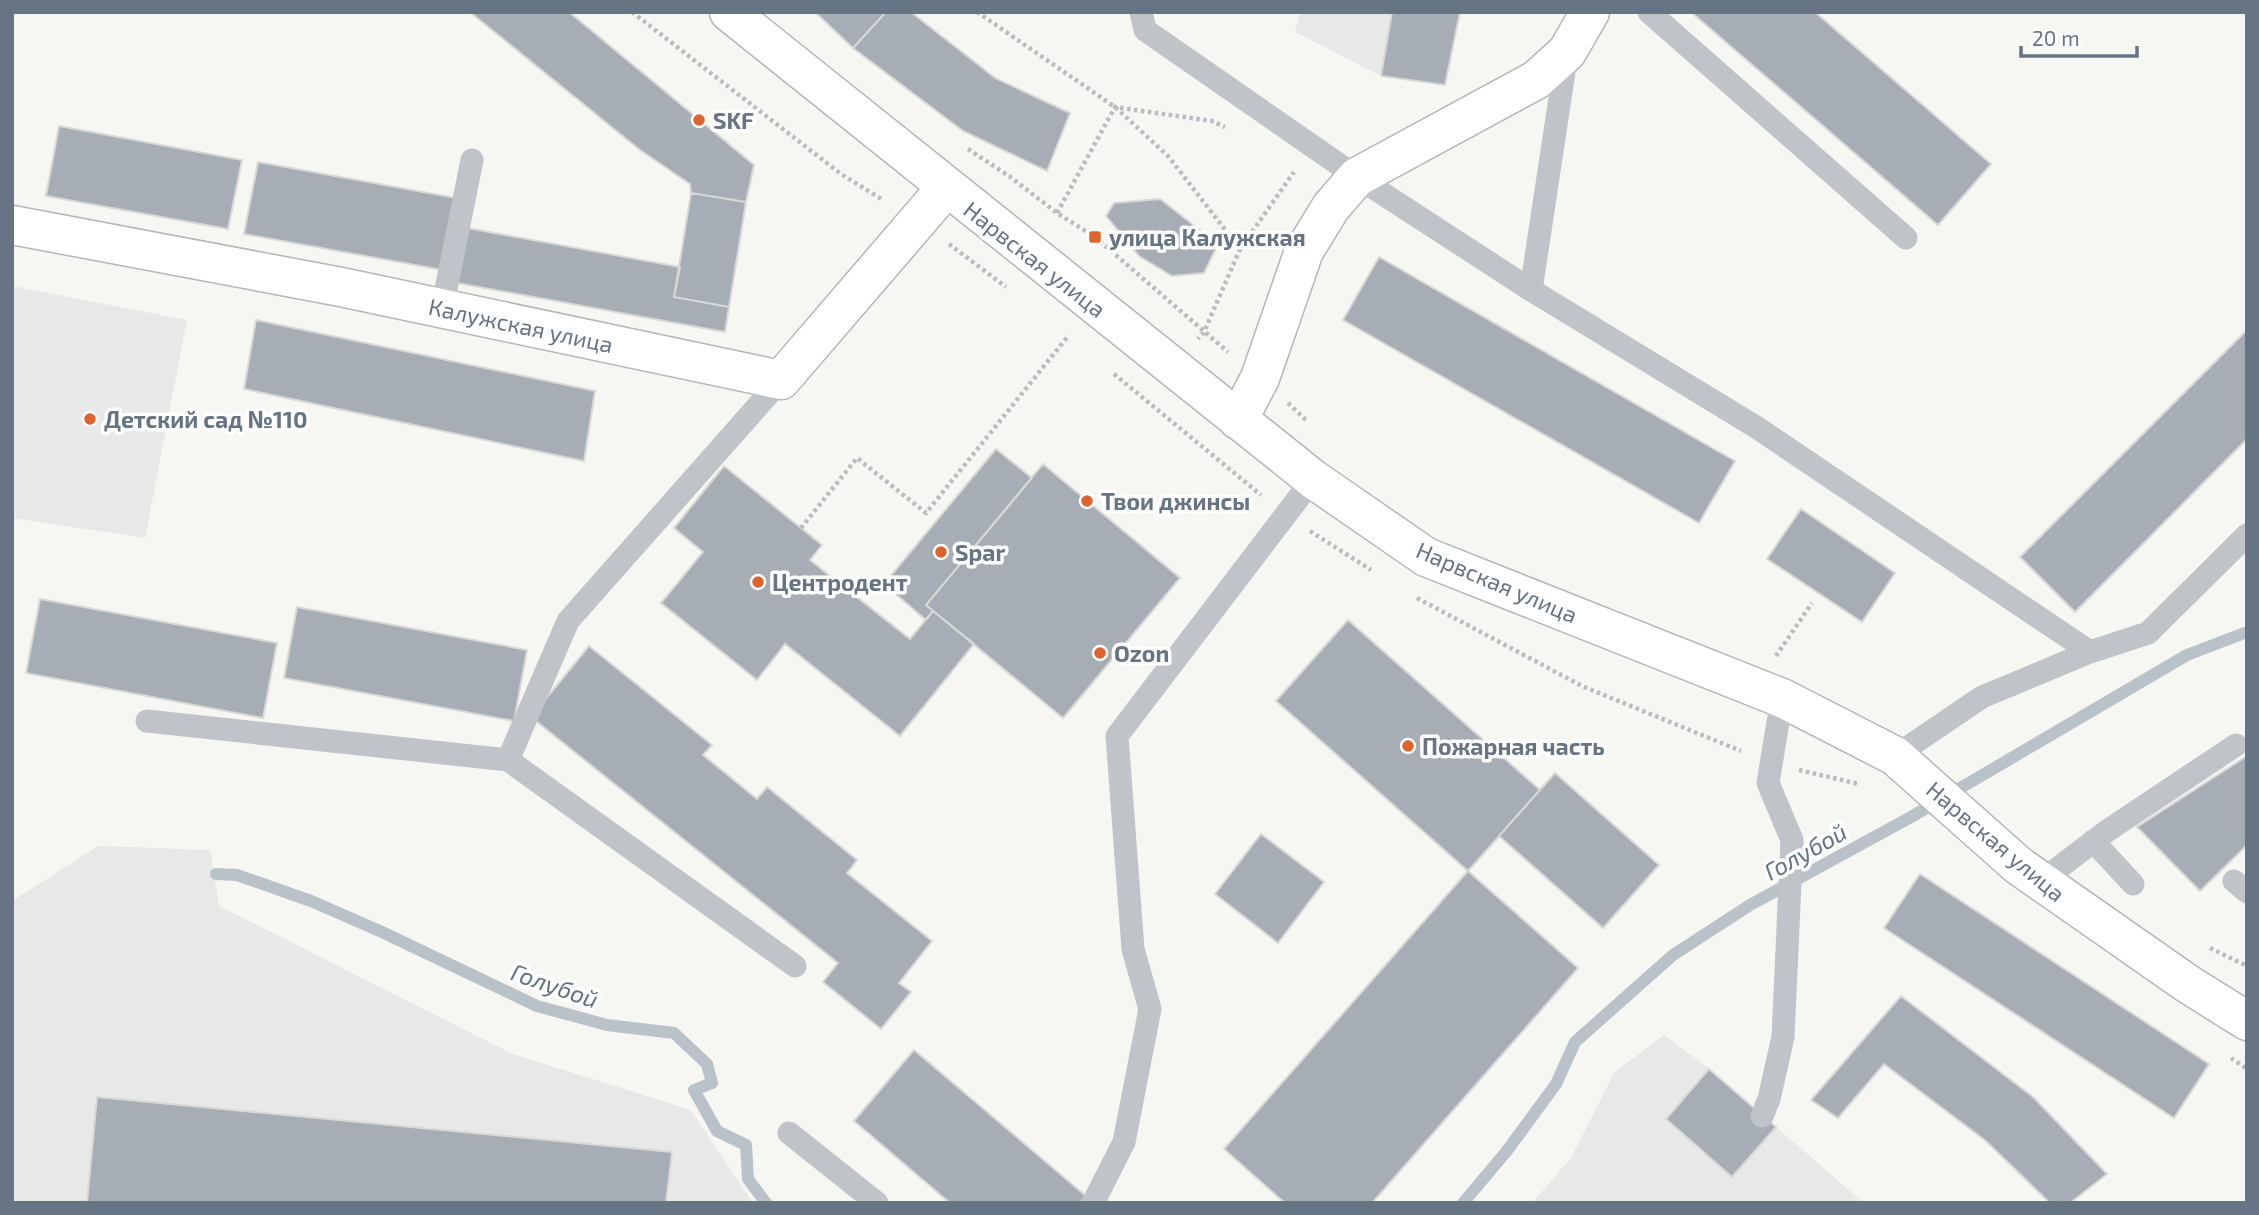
<svg xmlns="http://www.w3.org/2000/svg" width="2259" height="1215" font-family="'Exo 2',sans-serif">
  <rect width="100%" height="100%" fill="#f6f7f3"/>
  <!-- built -->
  <path fill="#e7e8e7" d="M1300,12H1460L1445,85L1381,76L1295,32Z
    M12,286L187,320L145,538L12,518Z
    M98,846L210,850L219,906L513,1054L691,1110L753,1203H12V901Z
    M1664,1035L1709,1069L1864,1203H1532L1571,1158L1614,1073Z"/>
  <g fill="none" stroke-linecap="round" stroke-linejoin="round">
    <!-- stream -->
    <path stroke="#b8c2c8" stroke-width="12" d="M216,874L237,875L311,901L382,932L537,1006L607,1025L674,1033L707,1064L712,1083L694,1090L717,1131L746,1145L748,1179L766,1203
      M1463,1203L1506,1152L1556,1084L1575,1042L1673,955L1750,905L1911,817L2187,655L2247,632"/>
  </g>
  <!-- building -->
  <path fill="#a6adb4" stroke="#d8d8d6" stroke-width="2" d="M470,12H569L754,165L746,202L691,193L690,184L640,150Z
    M815,12H886L853,48Z
    M886,12H911L995,78L1070,113L1047,171L963,131L853,48Z
    M1392,12H1460L1445,85L1381,76Z
    M1691,12H1815L1991,164L1938,225Z
    M59,126L242,160L228,229L46,196Z
    M258,162L456,198L443,270L244,234Z
    M691,193L746,202L729,307L674,297Z
    M1160,199L1218,244L1204,273L1172,276L1139,256L1106,216L1114,203Z
    M467,228L680,267L674,297L729,307L725,332L457,283Z
    M1379,257L1735,461L1699,523L1343,320Z
    M256,320L595,391L584,461L244,389Z
    M2247,330V439L2075,612L2020,557Z
    M996,449L1032,478L926,605L933,611L926,620L884,584Z
    M1043,464L1180,578L1063,718L926,605Z
    M724,466L822,545L810,560L910,639L933,611L974,644L900,736L785,644L757,680L661,603L703,552L674,528Z
    M1801,509L1895,573L1862,622L1767,559Z
    M40,599L277,643L263,718L26,673Z
    M297,607L527,650L514,721L284,678Z
    M1348,620L1540,790L1468,871L1276,701Z
    M589,646L712,745L703,755L757,799L767,787L857,860L847,873L932,941L899,983L911,992L881,1029L823,982L838,963L531,717Z
    M2247,756V845L2200,891L2137,827Z
    M1555,773L1659,865L1603,928L1499,836Z
    M1261,834L1324,882L1278,943L1215,894Z
    M1468,871L1578,968L1372,1203H1285L1224,1149Z
    M1920,874L2209,1064L2174,1118L1884,928Z
    M1901,996L2033,1097L2107,1174L2070,1203H2050L1986,1141L1884,1064L1838,1118L1811,1100Z
    M914,1050L1086,1196L1080,1203H950L854,1121Z
    M1709,1069L1776,1127L1732,1177L1666,1119Z
    M97,1097L672,1152L666,1203H87Z"/>
  <g fill="none" stroke-linecap="round" stroke-linejoin="round">
    <defs>
      <path id="secondary" d="M729,12L1313,479L1426,557L1782,698L1895,756L2019,866L2188,984L2247,1021
        M12,225L341,287L781,380L946,188
        M1238,420L1260,378L1304,251L1331,207L1357,177L1536,80L1567,52L1590,12"/>
    </defs>
    <!-- secondary casing -->
    <use href="#secondary" stroke="#b2b7bc" stroke-width="41"/>
    <!-- path -->
    <path stroke="#babcbf" stroke-width="4.5" stroke-dasharray="3.5 3.5" stroke-linecap="butt" d="M632,12L841,174L883,200
      M977,12L1115,107L1168,156L1240,249L1204,332L1198,339
      M968,149L1009,176L1057,213L1095,237L1228,352
      M1057,213L1115,107L1212,121L1225,127
      M949,244L1006,287
      M1240,249L1294,172
      M1114,374L1261,495
      M1288,403L1307,421
      M801,528L857,458L926,513L1069,335
      M1310,531L1371,570
      M1417,598L1582,686L1741,751
      M1776,656L1812,603
      M1799,770L1859,784
      M2210,948L2247,966
      M2231,1058L2247,1069"/>
    <!-- lane -->
    <path stroke="#c0c3c7" stroke-width="23" d="M1141,12L1145,30L1357,177L1531,290L1756,427L2090,652
      M1649,12L1906,238
      M1531,290L1567,52
      M442,309L472,160
      M147,721L508,760L568,621L781,380
      M1895,756L1982,697L2090,652L2148,633L2247,535
      M508,760L795,966
      M2093,841L2133,884
      M2234,881L2247,892
      M2040,882L2107,831L2236,745
      M1762,1116L1769,1099L1783,1037L1792,840L1768,783L1782,698
      M789,1133L877,1203
      M1093,1203L1124,1142L1150,1009L1133,949L1117,736L1313,479"/>
    <!-- secondary -->
    <use href="#secondary" stroke="#fff" stroke-width="38"/>
  </g>
  <!-- markers -->
  <g fill="#df632b" stroke="#fff" stroke-width="2.5">
    <circle cx="699" cy="120" r="7"/>
    <rect x="1088" y="230" width="14" height="14" rx="3.5"/>
    <circle cx="90" cy="419" r="7"/>
    <circle cx="1087" cy="501" r="7"/>
    <circle cx="941" cy="552" r="7"/>
    <circle cx="758" cy="582" r="7"/>
    <circle cx="1100" cy="653" r="7"/>
    <circle cx="1408" cy="746" r="7"/>
  </g>
  <g text-anchor="middle" dominant-baseline="central" stroke-width="7" stroke-linejoin="round" paint-order="stroke">
    <!-- poi labels -->
    <g font-size="23" font-weight="bold" fill="#667484" stroke="#fff" text-anchor="start">
      <text x="713" y="120">SKF</text>
      <text x="1109" y="237">улица Калужская</text>
      <text x="104" y="419">Детский сад №110</text>
      <text x="1101" y="501">Твои джинсы</text>
      <text x="955" y="552">Spar</text>
      <text x="772" y="582">Центродент</text>
      <text x="1114" y="653">Ozon</text>
      <text x="1422" y="746">Пожарная часть</text>
    </g>
    <!-- street labels -->
    <g font-size="23" fill="#667484" stroke="#fff">
      <text transform="translate(1035 259) rotate(38)">Нарвская улица</text>
      <text transform="translate(521 325) rotate(12)">Калужская улица</text>
      <text transform="translate(1497 582) rotate(23)">Нарвская улица</text>
      <text transform="translate(1996 841) rotate(40)">Нарвская улица</text>
    </g>
    <!-- water labels -->
    <g font-size="24" font-style="italic" fill="#627680" stroke="#fff">
      <text transform="translate(1805 851) rotate(-29)">Голубой</text>
      <text transform="translate(555 985) rotate(19)">Голубой</text>
    </g>
  </g>
  <!-- border -->
  <rect width="2259" height="1215" fill="none" stroke="#667484" stroke-width="28"/>
  <!-- scale -->
  <path d="M2021 46v10h116v-10" fill="none" stroke="#667484" stroke-width="3.5"/>
  <text x="2032" y="46" font-size="21" fill="#667484" stroke="#ffffff" stroke-width="5" paint-order="stroke">20 m</text>
</svg>
